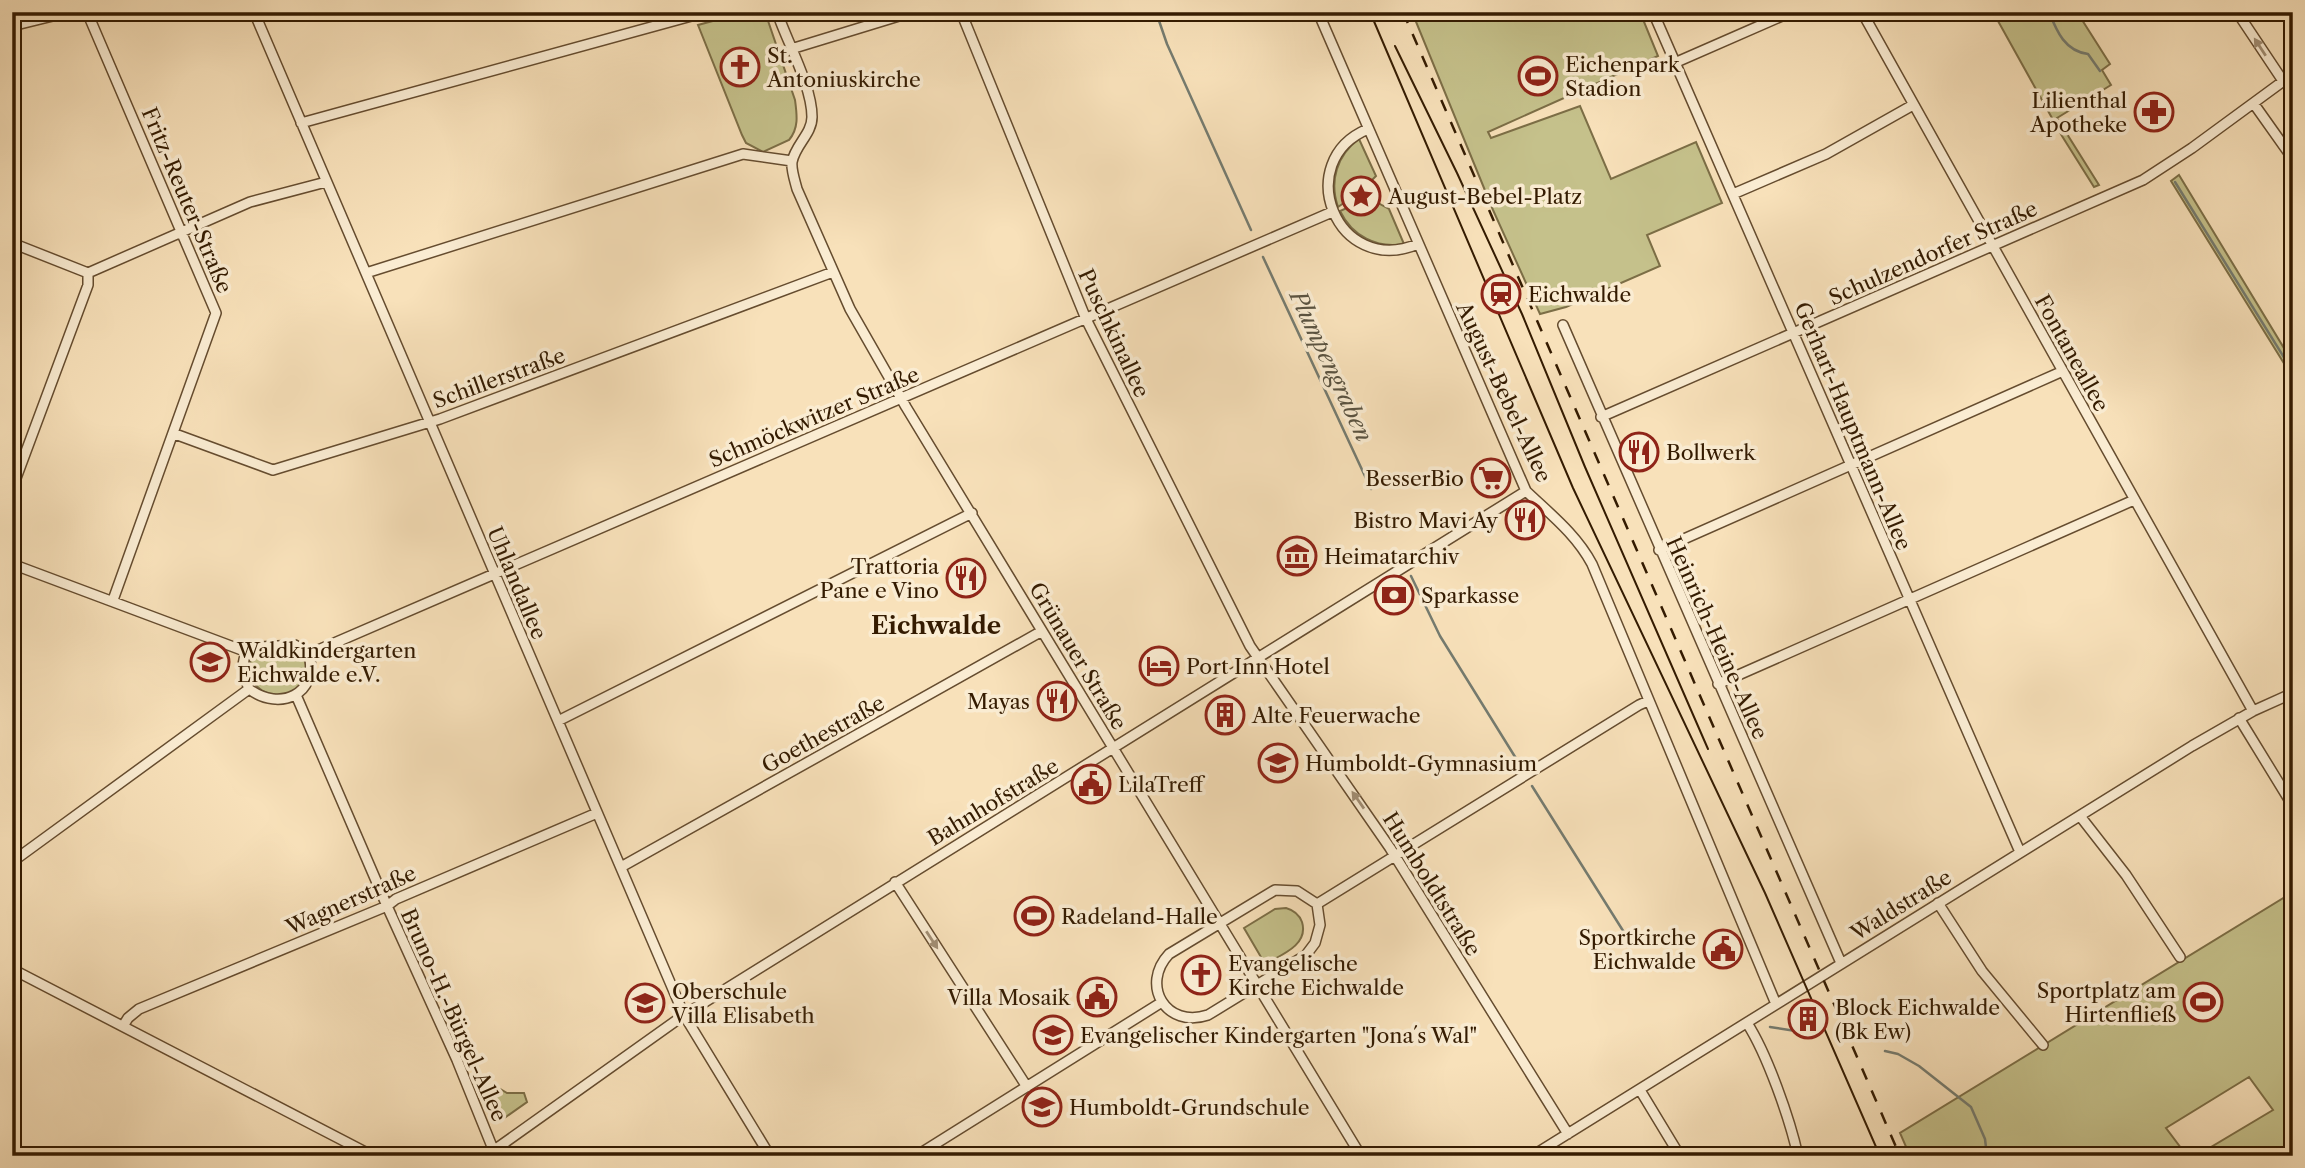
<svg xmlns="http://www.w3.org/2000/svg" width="2305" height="1168" font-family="'Libre Caslon Text',serif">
  <rect width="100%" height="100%" fill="#f8e1ba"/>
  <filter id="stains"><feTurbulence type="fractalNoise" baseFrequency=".00286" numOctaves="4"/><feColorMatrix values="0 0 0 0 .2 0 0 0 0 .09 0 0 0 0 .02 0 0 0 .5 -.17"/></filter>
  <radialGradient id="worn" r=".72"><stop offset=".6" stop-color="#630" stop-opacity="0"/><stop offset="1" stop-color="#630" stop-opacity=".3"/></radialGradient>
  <!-- green -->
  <path fill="#c5c18b" stroke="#7c6e46" stroke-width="2" d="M746,12H765L795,100C797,115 799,128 789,140L763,152L746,143L742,135L698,25Z
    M1412,12H1640L1658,56L1488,132L1491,138L1580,106L1611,179L1696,142L1722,203L1647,235L1660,266L1566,307L1540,314L1493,210Z
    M1993,12H2077L2110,64L2102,70L2111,85L2057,118L2099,185L2094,187L2062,136Z
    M1359,139L1376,176L1366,186L1367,195L1356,199L1354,196L1338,207C1329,181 1337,155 1359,139Z
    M2179,175L2293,363V378L2171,181Z
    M1374,196L1380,204L1389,209L1404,244C1377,249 1352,236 1340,211Z
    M295,650L301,652C329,700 240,715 251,657L261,652Z
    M2293,892V1156H2196L2273,1110L2249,1077L2166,1128L2187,1156H1910L1900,1133Z
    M1286,908C1293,910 1299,914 1302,922C1309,945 1281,955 1265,964L1244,928L1275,909Z
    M497,1087L507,1093H524L527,1102L503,1119L492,1107L491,1089Z"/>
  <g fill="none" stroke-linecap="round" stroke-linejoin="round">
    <!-- stream -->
    <path stroke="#757b6f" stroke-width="2.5" d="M1156,12L1167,44L1251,230
      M2049,12C2057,32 2065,51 2088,54L2100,71
      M2175,182L2293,372
      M1263,257L1371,489
      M1411,576L1440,636L1517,760
      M1532,786L1632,945L1635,944
      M1770,1027L1802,1032
      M1885,1051L1898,1054L1919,1066L1971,1107L1985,1139L1987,1156"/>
    <defs>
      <path id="minor" d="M87,12L216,313L113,600
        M254,12L684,1015L770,1156
        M777,12C787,42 812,86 812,117C812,134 795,145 792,162C791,170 795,181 797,189L850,309L906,407L1361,1156
        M961,12L1086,319L1250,646L1390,848L1568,1134
        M1318,12L1526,491C1550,514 1576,534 1592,564L1776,1004
        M1653,12L2020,852
        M1862,12L2253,711
        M2237,12L2283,81
        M12,26L69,12
        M791,49L912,12
        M1663,68L1791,12
        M2254,104L2293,159
        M301,123L706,12
        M1368,129C1291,161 1336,278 1418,244
        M1733,194L1826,154L1913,105
        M12,243L88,273
        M88,273L250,202L326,182
        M366,273L743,154L792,161
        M1563,325L1841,963
        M1601,417L2143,180L2192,148L2293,74
        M175,434L273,470L440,419L833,272
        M12,489L88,285V273
        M1659,550L2063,371
        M12,564L247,652
        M295,645L309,654C319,694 280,712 249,689C244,676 240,664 247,652L260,647Z
        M309,654L1332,212
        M1718,684L2134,500
        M296,695L387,906L457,1060L495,1154
        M2239,718L2293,806
        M558,721L972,513
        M2080,816L2126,875L2180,957
        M12,862L249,689
        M621,867L1042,631
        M895,882L1027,1087
        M1275,890L1297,891L1317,904L1320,925L1315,943L1306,955L1208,1015C1166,1029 1140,985 1169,954Z
        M1938,903L1982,971L2043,1045
        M1317,904L1639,705L1648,701
        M12,969L373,1156
        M1747,1023C1767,1054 1790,1119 1798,1156
        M123,1026L128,1018L139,1009L387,906L396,899L597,813
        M1640,1090L1680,1156
        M486,1156L684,1015L1526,491
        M916,1156L1162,1002
        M1532,1156L2192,746L2253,711L2293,693"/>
    </defs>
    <!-- minor casing -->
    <use href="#minor" stroke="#654c2f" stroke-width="12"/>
    <!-- minor -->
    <use href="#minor" stroke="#faecd2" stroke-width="9"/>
    <!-- tram -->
    <path stroke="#341b01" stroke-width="2" d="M1370,12L1573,488L1765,893L1880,1156
      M1395,46L1457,173L1522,314L1585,467L1708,749"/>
    <!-- rail -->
    <path stroke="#341b01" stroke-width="2.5" stroke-dasharray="12 12" stroke-linecap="butt" d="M1403,12L1900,1156"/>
  </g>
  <!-- one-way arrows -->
  <defs><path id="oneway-solid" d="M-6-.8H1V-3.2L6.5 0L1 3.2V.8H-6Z" transform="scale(1.75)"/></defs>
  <g fill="#a18e74">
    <use href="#oneway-solid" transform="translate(2260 47) rotate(-123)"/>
    <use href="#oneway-solid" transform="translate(1358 800) rotate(-125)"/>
    <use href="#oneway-solid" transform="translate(932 940) rotate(57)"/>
  </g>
  <!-- icons -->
  <defs>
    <symbol id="church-ring" viewBox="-11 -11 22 22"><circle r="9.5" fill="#faecd2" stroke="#8f2418" stroke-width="1.5"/><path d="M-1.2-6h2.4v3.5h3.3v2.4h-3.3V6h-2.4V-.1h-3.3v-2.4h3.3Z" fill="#8f2418"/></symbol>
    <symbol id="stadium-ring" viewBox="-11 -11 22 22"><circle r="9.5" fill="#faecd2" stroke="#8f2418" stroke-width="1.5"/><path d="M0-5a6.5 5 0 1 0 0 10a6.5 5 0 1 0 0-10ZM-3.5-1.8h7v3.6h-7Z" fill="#8f2418"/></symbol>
    <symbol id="pharmacy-ring" viewBox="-11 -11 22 22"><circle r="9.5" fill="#faecd2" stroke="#8f2418" stroke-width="1.5"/><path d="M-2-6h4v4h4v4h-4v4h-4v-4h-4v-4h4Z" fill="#8f2418"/></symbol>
    <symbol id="sight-ring" viewBox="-11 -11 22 22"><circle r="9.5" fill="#faecd2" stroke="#8f2418" stroke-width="1.5"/><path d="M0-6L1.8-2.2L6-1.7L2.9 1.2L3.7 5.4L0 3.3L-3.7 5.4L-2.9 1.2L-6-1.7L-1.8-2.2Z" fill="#8f2418"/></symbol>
    <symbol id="station-ring" viewBox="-11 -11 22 22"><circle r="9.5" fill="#faecd2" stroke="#8f2418" stroke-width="1.5"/><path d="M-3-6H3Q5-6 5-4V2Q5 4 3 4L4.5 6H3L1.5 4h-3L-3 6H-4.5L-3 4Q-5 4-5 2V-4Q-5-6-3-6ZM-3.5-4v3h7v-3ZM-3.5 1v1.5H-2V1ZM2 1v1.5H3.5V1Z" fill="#8f2418"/></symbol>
    <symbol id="restaurant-ring" viewBox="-11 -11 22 22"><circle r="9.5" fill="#faecd2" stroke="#8f2418" stroke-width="1.5"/><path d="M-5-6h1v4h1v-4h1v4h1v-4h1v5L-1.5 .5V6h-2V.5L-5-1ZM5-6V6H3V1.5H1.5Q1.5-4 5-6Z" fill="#8f2418"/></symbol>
    <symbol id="supermarket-ring" viewBox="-11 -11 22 22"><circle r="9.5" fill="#faecd2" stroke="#8f2418" stroke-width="1.5"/><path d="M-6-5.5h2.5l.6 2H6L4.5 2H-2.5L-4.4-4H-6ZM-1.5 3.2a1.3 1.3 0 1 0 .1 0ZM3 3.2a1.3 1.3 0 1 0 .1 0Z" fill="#8f2418"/></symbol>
    <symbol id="museum-ring" viewBox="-11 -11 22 22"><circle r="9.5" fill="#faecd2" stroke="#8f2418" stroke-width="1.5"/><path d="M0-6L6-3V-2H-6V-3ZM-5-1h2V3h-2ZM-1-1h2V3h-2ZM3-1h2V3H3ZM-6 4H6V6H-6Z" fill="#8f2418"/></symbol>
    <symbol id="bank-ring" viewBox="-11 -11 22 22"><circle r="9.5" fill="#faecd2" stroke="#8f2418" stroke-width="1.5"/><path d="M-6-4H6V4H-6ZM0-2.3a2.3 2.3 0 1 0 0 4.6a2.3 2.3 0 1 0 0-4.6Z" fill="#8f2418"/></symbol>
    <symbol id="school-ring" viewBox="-11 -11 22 22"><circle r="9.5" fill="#faecd2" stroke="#8f2418" stroke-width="1.5"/><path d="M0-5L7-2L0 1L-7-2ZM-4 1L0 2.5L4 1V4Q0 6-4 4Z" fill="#8f2418"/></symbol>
    <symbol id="hotel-ring" viewBox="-11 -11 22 22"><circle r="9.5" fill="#faecd2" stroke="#8f2418" stroke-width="1.5"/><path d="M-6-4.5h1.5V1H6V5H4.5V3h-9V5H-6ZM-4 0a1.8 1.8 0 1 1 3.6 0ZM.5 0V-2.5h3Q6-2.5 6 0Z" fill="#8f2418"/></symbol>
    <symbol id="building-ring" viewBox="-11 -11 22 22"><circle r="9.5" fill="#faecd2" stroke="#8f2418" stroke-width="1.5"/><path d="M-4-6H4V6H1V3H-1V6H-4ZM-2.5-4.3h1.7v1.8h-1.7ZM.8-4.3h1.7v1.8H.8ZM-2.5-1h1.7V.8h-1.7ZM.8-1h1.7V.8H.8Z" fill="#8f2418"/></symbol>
    <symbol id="civic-ring" viewBox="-11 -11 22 22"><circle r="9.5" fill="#faecd2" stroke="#8f2418" stroke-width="1.5"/><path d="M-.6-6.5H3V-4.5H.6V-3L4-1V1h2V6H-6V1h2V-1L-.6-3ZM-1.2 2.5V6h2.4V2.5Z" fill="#8f2418"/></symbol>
  </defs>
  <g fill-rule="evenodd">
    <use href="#church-ring" x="718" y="45" width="44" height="44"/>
    <use href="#stadium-ring" x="1516" y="54" width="44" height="44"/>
    <use href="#pharmacy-ring" x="2132" y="90" width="44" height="44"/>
    <use href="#sight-ring" x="1339" y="174" width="44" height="44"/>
    <use href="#station-ring" x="1479" y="272" width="44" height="44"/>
    <use href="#restaurant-ring" x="1617" y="430" width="44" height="44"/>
    <use href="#supermarket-ring" x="1469" y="456" width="44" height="44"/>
    <use href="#restaurant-ring" x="1503" y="498" width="44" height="44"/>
    <use href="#museum-ring" x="1275" y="534" width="44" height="44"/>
    <use href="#restaurant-ring" x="944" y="556" width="44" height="44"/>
    <use href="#bank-ring" x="1372" y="573" width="44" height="44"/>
    <use href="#school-ring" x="188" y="640" width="44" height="44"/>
    <use href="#hotel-ring" x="1137" y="644" width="44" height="44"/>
    <use href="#restaurant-ring" x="1035" y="679" width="44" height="44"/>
    <use href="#building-ring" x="1203" y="693" width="44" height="44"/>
    <use href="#school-ring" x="1256" y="741" width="44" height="44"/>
    <use href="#civic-ring" x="1069" y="762" width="44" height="44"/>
    <use href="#stadium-ring" x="1012" y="894" width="44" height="44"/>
    <use href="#civic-ring" x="1701" y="927" width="44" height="44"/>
    <use href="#church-ring" x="1179" y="953" width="44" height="44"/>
    <use href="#civic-ring" x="1075" y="975" width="44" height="44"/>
    <use href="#stadium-ring" x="2181" y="980" width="44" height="44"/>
    <use href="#school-ring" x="623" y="981" width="44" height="44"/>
    <use href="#building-ring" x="1786" y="997" width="44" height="44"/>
    <use href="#school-ring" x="1031" y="1013" width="44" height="44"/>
    <use href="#school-ring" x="1020" y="1085" width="44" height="44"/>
  </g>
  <g text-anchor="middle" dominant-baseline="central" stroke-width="7" stroke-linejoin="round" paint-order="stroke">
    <!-- poi labels -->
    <g font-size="21" fill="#341b01" stroke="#faecd2" text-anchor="start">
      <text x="767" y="55">St.<tspan x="767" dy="24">Antoniuskirche</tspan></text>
      <text x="1565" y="64">Eichenpark<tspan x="1565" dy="24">Stadion</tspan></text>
      <text x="2127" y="100" text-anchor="end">Lilienthal<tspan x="2127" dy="24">Apotheke</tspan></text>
      <text x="1388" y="196">August-Bebel-Platz</text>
      <text x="1528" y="294">Eichwalde</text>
      <text x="1666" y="452">Bollwerk</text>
      <text x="1464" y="478" text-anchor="end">BesserBio</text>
      <text x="1498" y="520" text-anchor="end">Bistro Mavi Ay</text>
      <text x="1324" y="556">Heimatarchiv</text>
      <text x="939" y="566" text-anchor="end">Trattoria<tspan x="939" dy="24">Pane e Vino</tspan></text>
      <text x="1421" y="595">Sparkasse</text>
      <text x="237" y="650">Waldkindergarten<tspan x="237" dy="24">Eichwalde e.V.</tspan></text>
      <text x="1186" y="666">Port Inn Hotel</text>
      <text x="1030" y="701" text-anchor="end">Mayas</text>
      <text x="1252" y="715">Alte Feuerwache</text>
      <text x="1305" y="763">Humboldt-Gymnasium</text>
      <text x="1118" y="784">LilaTreff</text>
      <text x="1061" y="916">Radeland-Halle</text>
      <text x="1696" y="937" text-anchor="end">Sportkirche<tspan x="1696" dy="24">Eichwalde</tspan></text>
      <text x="1228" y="963">Evangelische<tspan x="1228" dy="24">Kirche Eichwalde</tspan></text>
      <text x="2176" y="990" text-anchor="end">Sportplatz am<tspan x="2176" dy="24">Hirtenfließ</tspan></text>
      <text x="672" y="991">Oberschule<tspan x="672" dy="24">Villa Elisabeth</tspan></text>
      <text x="1070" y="997" text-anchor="end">Villa Mosaik</text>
      <text x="1835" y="1007">Block Eichwalde<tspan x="1835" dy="24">(Bk Ew)</tspan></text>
      <text x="1080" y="1035">Evangelischer Kindergarten "Jona´s Wal"</text>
      <text x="1069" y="1107">Humboldt-Grundschule</text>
    </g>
    <!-- street labels -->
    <g font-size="21" fill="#341b01" stroke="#faecd2">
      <text transform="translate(187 200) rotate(67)">Fritz-Reuter-Straße</text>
      <text transform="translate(1933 253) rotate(-24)">Schulzendorfer Straße</text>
      <text transform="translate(1114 333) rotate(65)">Puschkinallee</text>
      <text transform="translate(2072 353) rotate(61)">Fontaneallee</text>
      <text transform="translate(499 378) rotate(-20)">Schillerstraße</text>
      <text transform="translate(1504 392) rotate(65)">August-Bebel-Allee</text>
      <text transform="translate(814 417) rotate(-23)">Schmöckwitzer Straße</text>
      <text transform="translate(1853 426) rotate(67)">Gerhart-Hauptmann-Allee</text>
      <text transform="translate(517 583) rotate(67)">Uhlandallee</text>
      <text transform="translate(1717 638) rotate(66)">Heinrich-Heine-Allee</text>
      <text transform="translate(1078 656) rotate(59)">Grünauer Straße</text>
      <text transform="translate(823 734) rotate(-29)">Goethestraße</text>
      <text transform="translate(993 802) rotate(-31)">Bahnhofstraße</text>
      <text transform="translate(1432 884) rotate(58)">Humboldtstraße</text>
      <text transform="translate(351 900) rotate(-24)">Wagnerstraße</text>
      <text transform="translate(1901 905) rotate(-32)">Waldstraße</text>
      <text transform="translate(454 1015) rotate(66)">Bruno-H.-Bürgel-Allee</text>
    </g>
    <!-- water labels -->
    <g font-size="23" font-style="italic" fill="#5a5341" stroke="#faecd2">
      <text transform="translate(1331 366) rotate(65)">Plumpengraben</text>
    </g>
    <!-- quarter labels -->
    <g font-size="24" font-weight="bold" fill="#341b01" stroke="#faecd2">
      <text x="936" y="625">Eichwalde</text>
    </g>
  </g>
  <!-- margin -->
  <rect width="2305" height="1168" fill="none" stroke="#f8e1ba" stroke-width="42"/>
  <rect x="14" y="14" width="2277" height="1140" fill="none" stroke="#341b01" stroke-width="3.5"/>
  <rect x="21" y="21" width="2263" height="1126" fill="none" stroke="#341b01" stroke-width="2"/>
  <rect width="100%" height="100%" filter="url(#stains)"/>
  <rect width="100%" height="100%" fill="url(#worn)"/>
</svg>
